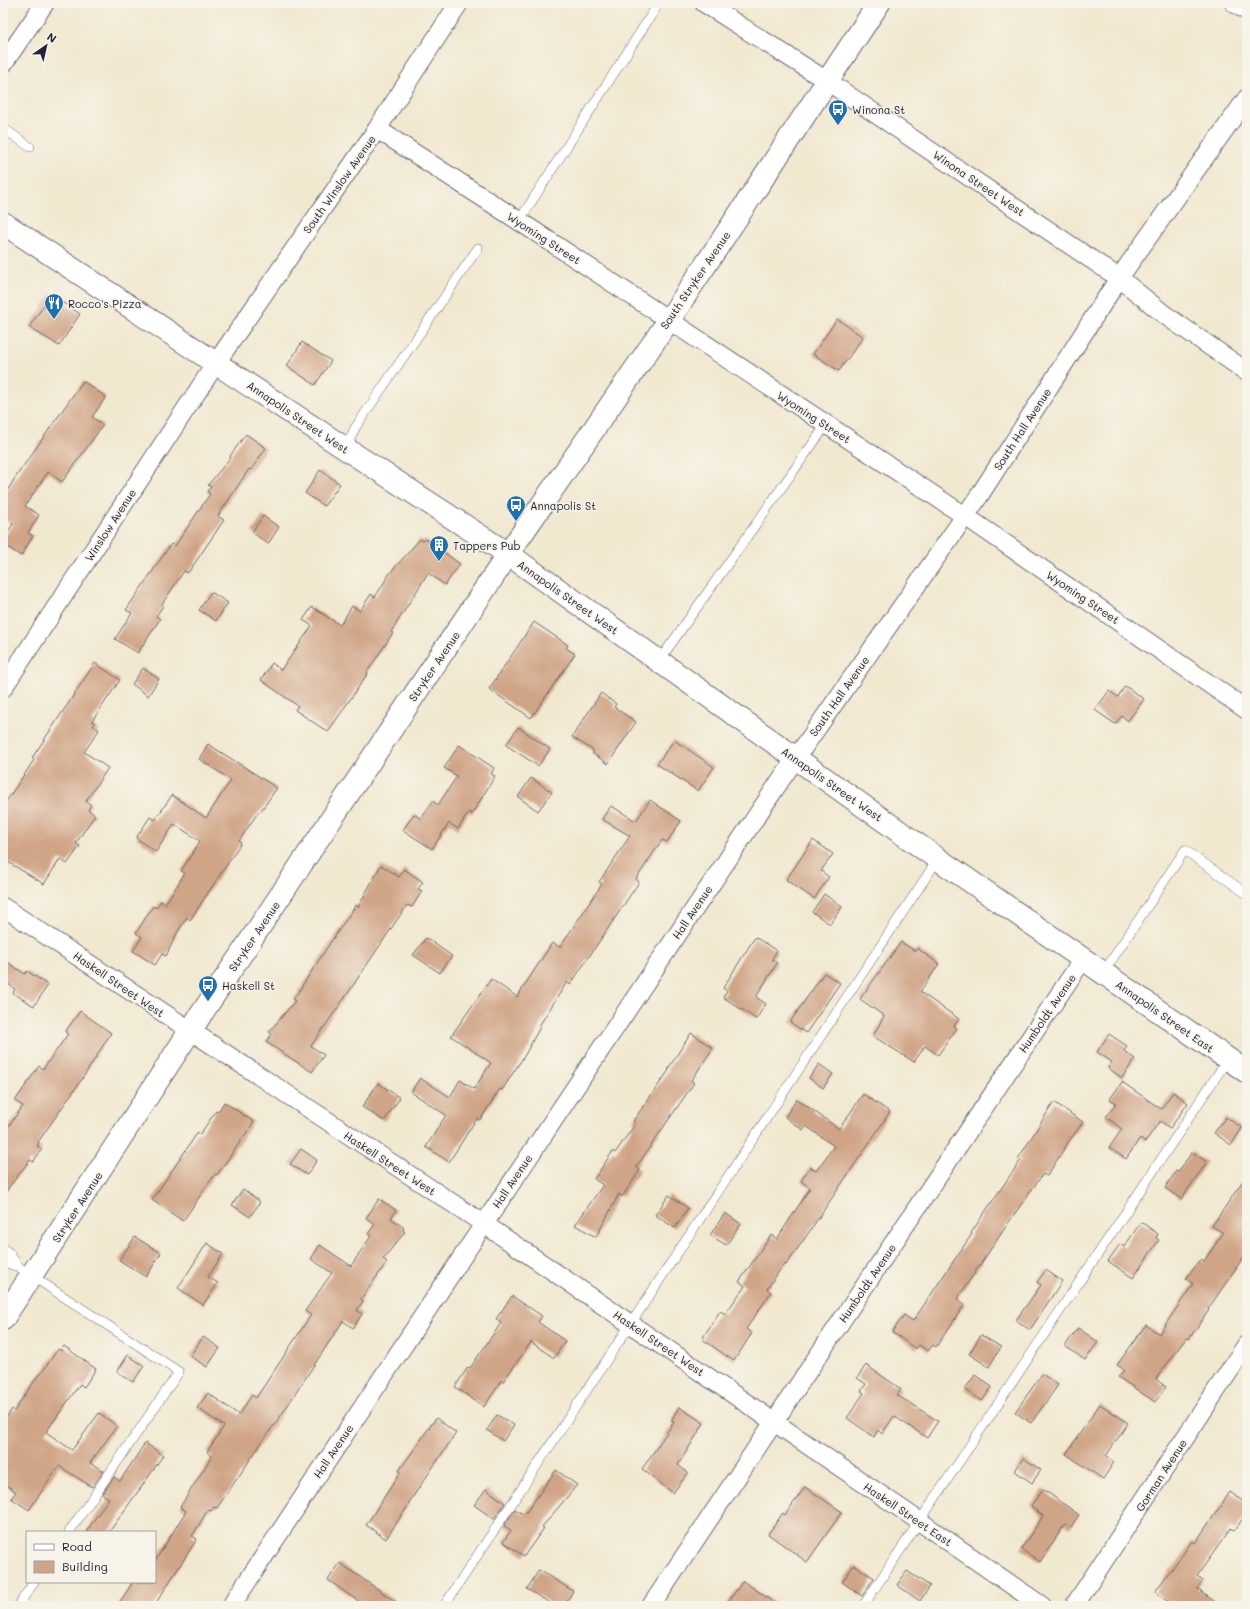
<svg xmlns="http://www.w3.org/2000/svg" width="1250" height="1609" font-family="Mali,sans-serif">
  <rect width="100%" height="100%" fill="#f7f3e8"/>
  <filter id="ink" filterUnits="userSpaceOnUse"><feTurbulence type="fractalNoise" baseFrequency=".025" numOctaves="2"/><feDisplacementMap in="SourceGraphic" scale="8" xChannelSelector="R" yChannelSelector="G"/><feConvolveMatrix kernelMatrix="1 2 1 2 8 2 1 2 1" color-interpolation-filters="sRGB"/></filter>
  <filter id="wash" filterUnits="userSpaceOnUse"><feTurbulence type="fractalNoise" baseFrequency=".012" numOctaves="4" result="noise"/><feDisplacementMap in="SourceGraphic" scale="16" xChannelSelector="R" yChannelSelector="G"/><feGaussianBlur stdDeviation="0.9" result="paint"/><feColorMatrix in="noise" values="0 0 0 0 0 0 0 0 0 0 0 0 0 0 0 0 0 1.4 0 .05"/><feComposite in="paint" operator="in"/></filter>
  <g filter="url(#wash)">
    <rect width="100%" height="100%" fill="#f1e8d0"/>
    <g id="blocks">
      <!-- building -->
      <path fill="#d0a486" d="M51,295L80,314L59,346L29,327Z
        M837,319L863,337L839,371L813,354Z
        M302,342L331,361L315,385L287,366Z
        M83,381L106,397L92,417L103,425L62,482L48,472L25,506L39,515L28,533L33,536L21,556L3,544V540L13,524L3,518V498L15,478Z
        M246,434L266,448L251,470L249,469L218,516L224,520L188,573L184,571L162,604L163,606L156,616L160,619L138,653L115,639L132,613L126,610L171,544L175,546L210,494L207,492L211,487L208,485L231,457L230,456Z
        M320,470L340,484L324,506L305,493Z
        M263,516L279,527L268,544L252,532Z
        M420,539L423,541L425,539L460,564L445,585L428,573L391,632L393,633L367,672L368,673L328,732L295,710L298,706L261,680L272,663L281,670L312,626L303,620L312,607L340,625L352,606L360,611L371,594L375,597L390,573Z
        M211,592L228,603L216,621L199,610Z
        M534,622L568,645L566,648L575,654L531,718L489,689Z
        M95,663L120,680L92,721L95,723L93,726L99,730L84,752L108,768L86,801L91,805L88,810L95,815L76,843L80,846L67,864L60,859L44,884L3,859V806L34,760L32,758Z
        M143,668L159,679L148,696L132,684Z
        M1125,686L1144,699L1128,721L1122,716L1115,724L1095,710L1109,691L1118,697Z
        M601,693L616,704L614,707L636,722L608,764L592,753L594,751L572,737Z
        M518,727L550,749L538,766L506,745Z
        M674,740L714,767L698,791L657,764Z
        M208,744L277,788L260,812L259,811L239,841L241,843L190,920L187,917L177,933L166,956L162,954L155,965L133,951L142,937L136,933L153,906L156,908L161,901L165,904L185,873L181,871L200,841L174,824L156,852L136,838L150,817L155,820L172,795L206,818L231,780L199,759Z
        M459,745L494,768L491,774L495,776L472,814L469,812L458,829L449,823L432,849L403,830L414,814L421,819L433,801L438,805L457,776L444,768Z
        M531,778L552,792L538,811L518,797Z
        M650,800L681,821L667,842L662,840L636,879L639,882L619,912L570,985L567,982L539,1026L540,1027L526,1053L502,1090L500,1089L480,1120L477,1118L449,1162L426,1147L446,1115L411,1092L420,1078L450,1097L460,1080L474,1089L491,1063L451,1036L491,979L517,997L552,943L560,947L602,884L599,882L630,836L602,819L611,806L636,821Z
        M813,840L833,854L821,871L829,877L814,899L786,880Z
        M381,865L399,877L404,869L423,882L418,889L422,891L412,907L407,905L348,993L311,1046L324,1055L312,1072L266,1042L272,1034L269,1032L295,1001L293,1000L332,940L356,905L358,907Z
        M824,894L842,907L830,924L812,912Z
        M755,937L777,951L772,959L777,963L756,997L766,1004L756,1019L723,997L727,991L723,988Z
        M426,938L452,956L440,973L413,955Z
        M901,942L915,951L917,948L939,964L920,992L959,1019L954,1026L957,1028L938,1055L925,1046L914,1062L873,1036L884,1016L860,999Z
        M3,959L25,974L27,971L48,985L34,1006L13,993L15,989L3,980Z
        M824,973L840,983L806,1033L790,1022Z
        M80,1011L111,1033L82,1079L38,1142L39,1143L37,1146L42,1149L33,1162L30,1160L3,1195V1134L23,1106L15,1101L39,1066L43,1069L68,1034L65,1032Z
        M691,1033L713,1048L691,1081L694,1083L636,1167L640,1170L622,1197L619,1194L596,1237L575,1225L603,1185L594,1179L613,1151L615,1153L636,1123L633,1121L669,1070L668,1069Z
        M1109,1034L1127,1046L1124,1051L1135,1059L1122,1078L1108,1068L1112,1062L1097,1052Z
        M819,1064L833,1074L823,1088L809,1078Z
        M1122,1082L1161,1109L1173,1092L1188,1103L1170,1128L1160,1121L1145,1142L1140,1138L1126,1159L1109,1148L1122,1129L1106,1117L1116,1103L1110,1099Z
        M378,1083L400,1098L384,1121L362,1107Z
        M863,1094L890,1112L805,1238L786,1265L784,1264L767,1289L771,1292L746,1329L752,1333L734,1361L702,1339L720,1311L725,1314L745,1286L739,1282L771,1235L777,1239L810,1188L801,1181L810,1167L816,1171L834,1146L806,1126L803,1130L785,1117L797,1099L839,1129Z
        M224,1102L254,1122L217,1175L215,1174L183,1221L152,1200L198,1132L200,1134L216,1111L218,1112Z
        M1054,1102L1083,1122L1069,1141L1047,1176L1043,1174L1013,1216L957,1299L965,1304L936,1347L933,1345L928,1351L919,1345L916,1349L892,1332L904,1315L913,1321L972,1234L971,1233L989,1206L1021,1160L1018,1159Z
        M1226,1117L1242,1128L1231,1145L1214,1133Z
        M301,1149L317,1160L307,1175L290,1164Z
        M1192,1152L1207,1162L1181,1199L1165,1188L1176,1171L1178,1172Z
        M1247,1175V1252L1208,1309L1209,1310L1189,1339L1187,1337L1156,1379L1166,1387L1155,1402L1118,1377L1124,1370L1117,1365L1146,1325L1159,1334L1193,1284L1186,1279L1201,1259L1204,1261L1223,1233L1212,1226Z
        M243,1189L260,1202L250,1217L232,1205Z
        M669,1195L688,1208L675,1228L655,1215Z
        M379,1199L396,1210L391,1218L404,1228L403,1231L405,1232L383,1259L387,1262L361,1299L363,1301L357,1310L362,1314L353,1328L343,1321L274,1426H273L217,1508L214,1507L211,1511L208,1510L192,1536L197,1539L154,1606H117L133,1582H155V1561L186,1511L180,1507L212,1456L207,1452L224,1426L197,1408L208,1393L239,1415L252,1395L256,1398L311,1315L305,1311L332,1273L311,1259L320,1245L351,1266L371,1236L368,1234L375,1224L366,1218Z
        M725,1213L741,1224L726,1245L710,1235Z
        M1141,1222L1158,1234L1156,1238L1159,1240L1133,1278L1108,1261L1120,1244L1124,1247Z
        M135,1237L161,1253L146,1277L119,1260Z
        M207,1243L223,1254L208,1277L218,1283L203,1305L178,1288Z
        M1046,1270L1062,1281L1030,1330L1016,1320L1041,1285L1037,1282Z
        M512,1296L542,1316L538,1322L565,1341L554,1358L531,1342L503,1382L502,1380L484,1407L455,1387L468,1367L470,1368L501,1323L496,1319Z
        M1078,1328L1098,1342L1085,1360L1065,1346Z
        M981,1335L1001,1347L989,1367L969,1354Z
        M203,1337L220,1348L207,1367L190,1356Z
        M64,1346L96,1369L84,1387L80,1384L46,1432L72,1450L99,1413L117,1426L90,1463L104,1471L92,1487L59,1466L29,1510L11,1498L16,1492L3,1483V1423L12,1409L14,1411L40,1373L41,1374L58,1349L61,1351Z
        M128,1355L144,1366L133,1382L117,1372Z
        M866,1365L901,1389L897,1395L938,1421L927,1438L894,1416L882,1434L878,1430L874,1437L847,1418L864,1393L861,1391L866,1384L857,1378Z
        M1042,1374L1058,1385L1031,1423L1015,1412Z
        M975,1375L992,1387L982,1401L965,1389Z
        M1100,1404L1128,1423L1106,1456L1114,1462L1103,1479L1066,1454Z
        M679,1407L704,1423L678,1465L688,1473L673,1493L642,1469L674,1422L671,1421Z
        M497,1415L514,1425L503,1441L487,1430Z
        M436,1418L456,1433L408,1504H409L386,1539L366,1525L400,1473L399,1471Z
        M145,1443L163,1455L152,1472L109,1532H86L109,1498L102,1494L114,1477L120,1481Z
        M1023,1458L1041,1470L1032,1483L1015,1471Z
        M556,1470L577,1485L542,1527L544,1528L524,1556L503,1542L511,1530L504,1526L515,1509L524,1515L525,1514Z
        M805,1487L842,1512L807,1562L768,1534L783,1513L785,1515Z
        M486,1489L505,1503L494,1519L474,1505Z
        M1043,1489L1079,1515L1070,1528L1065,1524L1040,1562L1021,1549L1043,1516L1031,1506Z
        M1230,1492L1247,1504V1513L1234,1531L1231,1528L1197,1576L1203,1580L1197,1589L1221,1606H1174L1155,1592L1171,1569L1172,1570L1192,1541L1195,1543Z
        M340,1563L402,1606H365L328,1580Z
        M854,1565L874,1578L862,1596L842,1582Z
        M539,1570L573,1591L564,1606H555L527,1589Z
        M907,1571L930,1586L920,1601L897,1585Z
        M743,1581L779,1606H725Z"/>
    </g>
  </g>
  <g filter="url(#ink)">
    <use href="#blocks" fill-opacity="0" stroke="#6a676f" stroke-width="1"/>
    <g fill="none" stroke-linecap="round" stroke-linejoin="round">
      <defs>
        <path id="lane" d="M3,128L30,147
          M519,221L659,3
          M346,449L355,428L478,248
          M659,661L826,425
          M1103,973L1185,850L1247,894
          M3,1248L8,1252L19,1267L32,1276L179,1372L69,1532
          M3,1262L19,1267
          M18,1606L34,1582
          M444,1606L938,859
          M863,1606L1228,1059"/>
        <path id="street" d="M704,3L827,81L1119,278L1165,315L1247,372
          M1234,3L1247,11
          M3,64L45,3
          M377,129L519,221L965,516L1247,710
          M3,688L216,363L377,129L459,3
          M3,907L484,1224L919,1521L1042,1606
          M231,1606L484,1224L782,778L979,496L1119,278L1247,98
          M651,1606L1083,959
          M1074,1606L1247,1344"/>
        <path id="secondary" d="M3,223L346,449L508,554L938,859L1247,1072
          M3,1319L190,1031L519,538L669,320L879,3"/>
      </defs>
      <!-- lane casing -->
      <use href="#lane" stroke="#6a676f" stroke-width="10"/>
      <!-- street casing -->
      <use href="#street" stroke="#6a676f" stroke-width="20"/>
      <!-- secondary casing -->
      <use href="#secondary" stroke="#6a676f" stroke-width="24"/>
      <!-- lane -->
      <use href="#lane" stroke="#fff" stroke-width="9"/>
      <!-- street -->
      <use href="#street" stroke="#fff" stroke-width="18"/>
      <!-- secondary -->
      <use href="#secondary" stroke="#fff" stroke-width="22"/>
    </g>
  </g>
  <!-- icons -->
  <defs>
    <symbol id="bus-pin" viewBox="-11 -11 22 30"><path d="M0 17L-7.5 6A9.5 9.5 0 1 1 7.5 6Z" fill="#1f6fb2" stroke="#f7f3e8"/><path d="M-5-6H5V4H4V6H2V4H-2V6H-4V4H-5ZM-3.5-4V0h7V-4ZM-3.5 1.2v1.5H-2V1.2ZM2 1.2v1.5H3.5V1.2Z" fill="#fff"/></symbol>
    <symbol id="restaurant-pin" viewBox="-11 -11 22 30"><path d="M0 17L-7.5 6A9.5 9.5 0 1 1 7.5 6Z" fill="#1f6fb2" stroke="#f7f3e8"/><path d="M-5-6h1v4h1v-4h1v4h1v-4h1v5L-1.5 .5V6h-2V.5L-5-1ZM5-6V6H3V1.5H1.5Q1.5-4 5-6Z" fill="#fff"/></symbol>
    <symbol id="building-pin" viewBox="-11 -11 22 30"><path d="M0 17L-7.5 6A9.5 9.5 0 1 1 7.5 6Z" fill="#1f6fb2" stroke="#f7f3e8"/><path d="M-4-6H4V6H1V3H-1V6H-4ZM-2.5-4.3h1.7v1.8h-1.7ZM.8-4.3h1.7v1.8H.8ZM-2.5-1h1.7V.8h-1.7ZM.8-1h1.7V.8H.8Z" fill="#fff"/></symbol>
  </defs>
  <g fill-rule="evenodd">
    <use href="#bus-pin" x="827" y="98" width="22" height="30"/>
    <use href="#restaurant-pin" x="43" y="292" width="22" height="30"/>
    <use href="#bus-pin" x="505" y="494" width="22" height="30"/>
    <use href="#building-pin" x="428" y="534" width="22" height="30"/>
    <use href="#bus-pin" x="197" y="974" width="22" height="30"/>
  </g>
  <g text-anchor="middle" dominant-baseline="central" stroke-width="3" stroke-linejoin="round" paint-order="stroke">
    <!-- poi labels -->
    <g font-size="11" fill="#22223b" stroke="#f7f3e8" text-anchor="start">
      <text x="852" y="109">Winona St</text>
      <text x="68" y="303">Rocco's Pizza</text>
      <text x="530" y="505">Annapolis St</text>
      <text x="453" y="545">Tappers Pub</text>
      <text x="222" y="985">Haskell St</text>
    </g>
    <!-- street labels -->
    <g font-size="11" fill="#22223b" stroke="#f7f3e8">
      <text transform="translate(979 183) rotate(34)">Winona Street West</text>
      <text transform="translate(339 184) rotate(-55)">South Winslow Avenue</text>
      <text transform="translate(544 238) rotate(33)">Wyoming Street</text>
      <text transform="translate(695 280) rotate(-56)">South Stryker Avenue</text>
      <text transform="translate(298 417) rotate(34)">Annapolis Street West</text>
      <text transform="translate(814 417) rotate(33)">Wyoming Street</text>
      <text transform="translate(1022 429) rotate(-57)">South Hall Avenue</text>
      <text transform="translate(110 525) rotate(-57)">Winslow Avenue</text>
      <text transform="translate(568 597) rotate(35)">Annapolis Street West</text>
      <text transform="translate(1083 597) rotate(34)">Wyoming Street</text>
      <text transform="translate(434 666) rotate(-56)">Stryker Avenue</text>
      <text transform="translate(839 696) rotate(-55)">South Hall Avenue</text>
      <text transform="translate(832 784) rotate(35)">Annapolis Street West</text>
      <text transform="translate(692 912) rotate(-56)">Hall Avenue</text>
      <text transform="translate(254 936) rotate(-56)">Stryker Avenue</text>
      <text transform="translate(119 984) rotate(34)">Haskell Street West</text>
      <text transform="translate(1047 1013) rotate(-56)">Humboldt Avenue</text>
      <text transform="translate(1165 1016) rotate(35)">Annapolis Street East</text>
      <text transform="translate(390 1163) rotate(33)">Haskell Street West</text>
      <text transform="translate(512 1181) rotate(-56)">Hall Avenue</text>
      <text transform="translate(77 1207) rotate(-57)">Stryker Avenue</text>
      <text transform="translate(867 1283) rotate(-56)">Humboldt Avenue</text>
      <text transform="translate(659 1343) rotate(34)">Haskell Street West</text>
      <text transform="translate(333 1451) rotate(-56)">Hall Avenue</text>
      <text transform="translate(1161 1475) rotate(-57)">Gorman Avenue</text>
      <text transform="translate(908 1514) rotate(34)">Haskell Street East</text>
    </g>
  </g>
  <!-- margin -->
  <rect width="1250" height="1609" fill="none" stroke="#f7f3e8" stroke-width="16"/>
  <!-- legend -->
  <rect x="26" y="1531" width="130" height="52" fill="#f7f3e8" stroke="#a29fa3"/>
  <rect x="34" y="1544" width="20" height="6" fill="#ffffff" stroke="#a29fa3"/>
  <text x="62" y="1551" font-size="12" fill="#22223b">Road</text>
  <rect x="34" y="1561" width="20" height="12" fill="#d0a486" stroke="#a29fa3"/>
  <text x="62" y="1571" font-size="12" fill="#22223b">Building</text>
  <!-- north arrow -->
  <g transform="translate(46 46) rotate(34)" stroke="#f7f3e8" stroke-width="3" paint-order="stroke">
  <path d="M0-3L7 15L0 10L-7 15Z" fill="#22223b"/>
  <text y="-6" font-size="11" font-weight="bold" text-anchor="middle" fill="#22223b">N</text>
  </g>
</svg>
